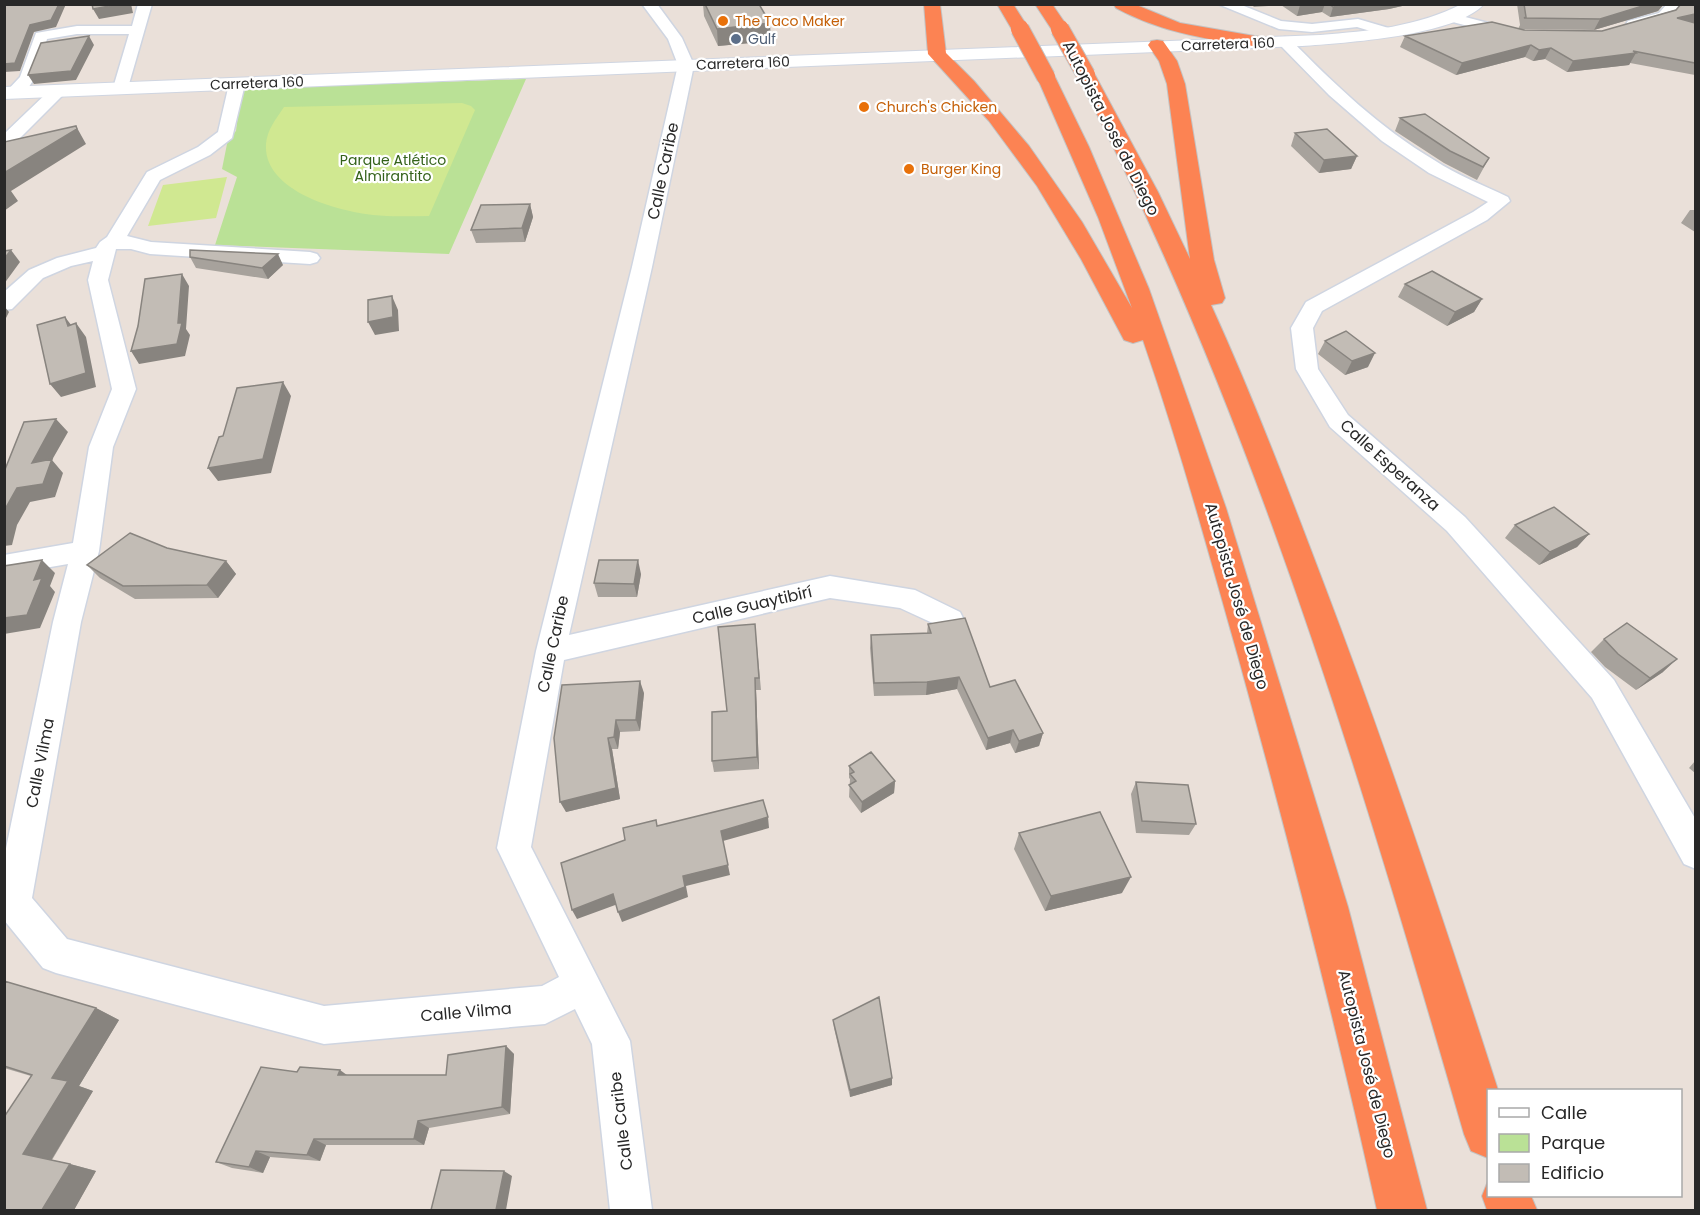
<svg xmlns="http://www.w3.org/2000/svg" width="1700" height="1215" font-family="Poppins,sans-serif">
  <rect width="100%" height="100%" fill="#eae0d9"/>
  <!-- green -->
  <path fill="#bae196" d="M526,79L449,254L215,245L237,177L222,169L228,139L236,131L241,89Z"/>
  <!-- pitch -->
  <path fill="#d0e891" d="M462,103L471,106L475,110L429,216C411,216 391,217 373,215C337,211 263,191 266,144C267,130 276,119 284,107Z
    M227,177L216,218L148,226L163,185Z"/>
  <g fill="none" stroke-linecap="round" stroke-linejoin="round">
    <defs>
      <path id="minor" d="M138,4H152L127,91H115L113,88L129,34H77L47,39C41,60 36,92 12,98L4,94L20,77L36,33L77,26H132Z
        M642,4H657L682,38L694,65L652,267L569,635L830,576L915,590L960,612L964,620L960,628L950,631L900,608L830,598L564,660L531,847L630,1041L652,1210H610L592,1044L575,1009L545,1024L324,1044L56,973L43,968L4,920V858L53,622L68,564L4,575V555L73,543L89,447L112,389L88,280L93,261L71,266L43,278L12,309L4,310V292L29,270L57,258L96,248L100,242L107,237L147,172L198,147L218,132L229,84L231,81H243L245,84L232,138L210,155L160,180L127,236L151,242L310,252L317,254L320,258L317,262L310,264L150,254L131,249H116L108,280L136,389L113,447L99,551L81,622L32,898L67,939L324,1006L542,986L559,977L497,848L536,651L632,267L678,65L668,39Z
        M1218,4H1239L1281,21L1312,24L1358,19L1392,29L1394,32L1387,36L1357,27L1312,32L1279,29Z
        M1667,4H1683L1669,19L1633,28L1626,24L1628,21L1659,13Z
        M1450,13L1519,31L1521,34L1514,38L1445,20L1443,17Z
        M1285,37L1290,39C1334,84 1380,128 1434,160C1457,175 1483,185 1508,197L1510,201L1487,220L1322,311L1313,328L1318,369L1348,415L1465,517L1614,680L1696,820V869L1684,864L1592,698L1447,531L1330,427L1296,369L1291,328L1306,302L1473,212L1488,202L1429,173L1382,141L1329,95L1280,45L1277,42L1280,39Z
        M58,86L66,91L64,94L10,148L4,149V134L52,88Z"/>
      <path id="tertiary" d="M1462,4H1484C1456,36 1344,43 1302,46L4,99V87L1320,35C1369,31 1417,27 1462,4Z"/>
      <path id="motorway" d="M924,4H940L946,53L974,81L1029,146L1082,222L1132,308L1098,217L1037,77L1039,73H1053L1055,77L1089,147L1149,289L1226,508L1348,907L1427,1210H1377C1336,1024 1289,840 1238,656C1208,550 1179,444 1143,340L1133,343L1124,340L1081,259L1037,186L989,121L928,54Z
        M997,4H1013L1029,29L1026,33H1014Z
        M1035,4H1052L1069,29L1066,33H1054Z
        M1134,4L1180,23L1266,38L1272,39L1275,43L1272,47L1266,48C1213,40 1164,34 1116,8L1114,5Z
        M1157,40L1163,41L1177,61L1185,84L1214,260L1225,298L1222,303L1211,305C1253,397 1289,492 1325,587C1388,753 1444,921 1498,1090H1488V1158L1471,1151L1464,1134C1360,774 1251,408 1077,75L1080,71H1092L1095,75L1158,192L1190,259L1167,84L1159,61L1148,45L1151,41Z
        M1488,1181V1196H1531L1537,1210H1487L1482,1196Z"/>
    </defs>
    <!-- minor casing -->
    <use href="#minor" stroke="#cfd5e1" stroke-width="3"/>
    <!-- tertiary casing -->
    <use href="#tertiary" stroke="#cfd5e1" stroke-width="2"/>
    <!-- motorway casing -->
    <use href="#motorway" stroke="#c3c3c3" stroke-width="2"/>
    <!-- minor -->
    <use href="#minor" fill="#fff" fill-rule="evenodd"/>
    <!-- tertiary -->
    <use href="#tertiary" fill="#fff" fill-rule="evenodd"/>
    <!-- motorway -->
    <use href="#motorway" fill="#fc8353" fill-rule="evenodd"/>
    <defs>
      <path id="motorway-bridge" d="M1020,29L1046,77
        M1060,29L1086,75"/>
    </defs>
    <!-- motorway-bridge casing -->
    <use href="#motorway-bridge" stroke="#c3c3c3" stroke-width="20" stroke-linecap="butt"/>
    <!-- motorway-bridge -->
    <use href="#motorway-bridge" stroke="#fc8353" stroke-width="18"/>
  </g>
  <!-- wall -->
  <path fill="#a7a29c" d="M703,4H759L771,41L718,46L704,16Z
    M1251,4H1411L1389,9L1330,17L1322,12L1297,16L1281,5L1254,7Z
    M1517,4H1664L1658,11L1594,30L1519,29L1524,30L1602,31L1695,4V75L1630,63L1629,65L1567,72L1545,59L1533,61L1525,57L1456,75L1400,47L1405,36L1518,29L1520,25Z
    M1400,118L1489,158L1477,180L1444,163L1395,131Z
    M1295,133L1357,156L1351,169L1319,173L1291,146Z
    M530,204L533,217L525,242L476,243L471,230Z
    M1690,210H1695V232L1681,223Z
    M190,257L283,265L268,279L196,268Z
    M1405,284L1482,299L1474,312L1447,326L1398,297Z
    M1325,341L1368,367L1345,375L1318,354Z
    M1515,525L1589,534L1577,547L1539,565L1505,538Z
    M167,548L226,561L236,574L218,598L135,599L100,578L87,565Z
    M641,574L637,597H598L594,583Z
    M755,624L761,690H756L759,769L714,772L712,761Z
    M928,624L990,687L1043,733L1039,746L1015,753L1010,743L986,750L957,689L926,695L874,696L870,648L871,635L927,633Z
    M1604,639L1663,672L1636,690L1605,667L1591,652Z
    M644,693L640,731L620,732L618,749H612L620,799L566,812L554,738Z
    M1695,761V773L1689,768Z
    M849,766L895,781L894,793L861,813L849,797L850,779L849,778Z
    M1136,782L1196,824L1189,835L1136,833L1131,794Z
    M1019,833L1122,893L1045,911L1014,849Z
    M4,981L96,1008L119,1020L79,1086L93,1091L52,1160L70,1164L96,1171L74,1210H4L31,1076L4,1068Z
    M833,1020L892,1078V1085L850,1097L834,1028Z
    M506,1046L514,1054L510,1114L429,1128L424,1145H326L320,1161L270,1157L263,1173L232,1168L216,1162L297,1072L346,1075H446Z"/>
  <!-- shaded-wall -->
  <path fill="#88847f" d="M59,4H66L56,27L34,32L20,71L4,72V64L30,25Z
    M120,4H131L133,13L99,19L93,9Z
    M1308,4H1325L1322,12L1297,16L1300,5Z
    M1352,4H1411L1389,9L1330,17L1333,7Z
    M1649,4H1664L1658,11L1594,30L1600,19Z
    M1695,14V23L1677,18Z
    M770,23L771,41L718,46L717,29Z
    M89,36L94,45L76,80L34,84L28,75Z
    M1531,45L1525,57L1456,75L1462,63Z
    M1551,48L1545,59L1533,61L1539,50Z
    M1636,53L1629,65L1567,72L1573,61Z
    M76,126L86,144L11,191L18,201L4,211V173Z
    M1357,156L1351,169L1319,173L1324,160Z
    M530,204L533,217L525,242L522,228Z
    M11,250L20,262L4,284V259Z
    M278,254L283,265L268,279L262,268Z
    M182,274L189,286L186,329L190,335L185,356L139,364L131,351L178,323Z
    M392,296L398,310L399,331L375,335L368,322Z
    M1482,299L1474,312L1447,326L1455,312Z
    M4,306L9,312L4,322Z
    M65,317L75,330L68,326Z
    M76,323L86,337L96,387L61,397L50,384Z
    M1375,353L1368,367L1345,375L1352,361Z
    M283,382L291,396L271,473L218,481L208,468Z
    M56,419L68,432L52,460L63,473L55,497L30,502L17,525L12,545L4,546V511Z
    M1589,534L1577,547L1539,565L1550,552Z
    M42,560L55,573L50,586L55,592L40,628L4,634V618L34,580Z
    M638,560L641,574L637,597L634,584Z
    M226,561L236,574L218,598L207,585Z
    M1677,659L1663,672L1636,690L1650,678Z
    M959,677L957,689L926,695L927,682Z
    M755,678L756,690L759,769L757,757Z
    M640,681L644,693L640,731L636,720Z
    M616,720L620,732L618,749L614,737Z
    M1013,730L1010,743L986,750L988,738Z
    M1043,733L1039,746L1015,753L1019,741Z
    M608,738L612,749L620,799L566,812L560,802Z
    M895,781L894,793L861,813L862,802Z
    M768,817L769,828L723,841L730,875L686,886L688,897L622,922L618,912L683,876L721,831Z
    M1131,877L1122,893L1045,911L1051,896Z
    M613,894L618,904L577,919L572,910Z
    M96,1008L119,1020L79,1086L93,1091L50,1162L23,1154L52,1078Z
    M506,1046L514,1054L510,1114L502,1107Z
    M340,1070L351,1078L338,1075Z
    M892,1078V1085L850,1097V1090Z
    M418,1121L429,1128L424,1145L414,1139Z
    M314,1139L326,1145L320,1161L307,1155Z
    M256,1151L270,1157L263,1173L249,1167Z
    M70,1164L96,1171L74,1210H42Z
    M504,1171L512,1176L506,1210H496Z"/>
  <!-- building -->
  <path fill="#c2bcb5" stroke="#88847f" stroke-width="1.5" d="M4,4H59L51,20L30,25L15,63L4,64Z
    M92,4H120L93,9Z
    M705,4H759L770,23L717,29Z
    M1329,4H1352L1333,7Z
    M1524,4H1649L1600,19L1524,18L1526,17Z
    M1681,4H1695V14L1677,18L1695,23V63L1633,51L1636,53L1573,61L1551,48L1539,50L1531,45L1462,63L1405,36L1492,22L1524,30L1602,31L1676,10Z
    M89,36L71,71L28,75L41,43Z
    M1425,114L1489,158L1483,167L1450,151L1400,118Z
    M76,126L77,129L4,173V142Z
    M1327,129L1357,156L1324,160L1295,133Z
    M530,204L522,228L471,230L481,205Z
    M11,250L4,259V251Z
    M190,250L278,254L262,268L190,257Z
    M1432,271L1482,299L1455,312L1405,284Z
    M182,274L178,323H182L177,344L131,351L138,326L145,279Z
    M392,296L393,317L368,322V300Z
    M65,317L68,326L76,323L86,373L50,384L37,325Z
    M1346,331L1375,353L1352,361L1325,341Z
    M283,382L263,459L208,468L219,437L223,436L237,388Z
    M56,419L32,463L52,459L43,484L17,488L4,511V472L24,422Z
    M1554,507L1589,534L1550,552L1515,525Z
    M130,533L167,548L226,561L207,585L123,586L87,565Z
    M42,560L34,580L42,578L27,615L4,618V566Z
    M599,560H638L634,584L594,583Z
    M965,618L990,687L1015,680L1043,733L1019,741L1013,730L988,738L959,677L927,682L874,683L871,635L931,633L928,624Z
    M1627,623L1677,659L1650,678L1618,654L1604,639Z
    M755,624L759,678H755L757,757L712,761V712L727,711L718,627Z
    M640,681L636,720H616L614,737L608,738L616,788L560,802L554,738L562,685Z
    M871,752L895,781L862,802L849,785L856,781L850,774L854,772L849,766Z
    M1136,782L1188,785L1196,824L1142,821Z
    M763,800L768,817L721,831L728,865L683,876L685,887L618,912L613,894L572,910L561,863L625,840L623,828L656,820L657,826Z
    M1100,812L1131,877L1051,896L1019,833Z
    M4,981L96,1008L52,1078L68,1081L23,1154L70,1164L42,1210H4V1117L32,1075L4,1066Z
    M879,997L892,1078L850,1090L833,1020Z
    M506,1046L502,1107L418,1121L414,1139H314L307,1155L256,1151L249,1167L216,1162L261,1067L297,1072L300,1067L340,1070L338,1075H446L448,1055Z
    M441,1170L504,1171L496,1210H431Z"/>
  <!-- markers -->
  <g fill="#e8710a" stroke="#fff" stroke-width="2">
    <circle cx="723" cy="21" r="6"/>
    <circle cx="864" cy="107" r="6"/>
    <circle cx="909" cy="169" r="6"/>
  </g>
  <circle fill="#5c6f8a" stroke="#fff" stroke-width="2" cx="736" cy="39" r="6"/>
  <g text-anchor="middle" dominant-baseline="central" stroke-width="4.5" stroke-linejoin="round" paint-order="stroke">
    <!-- far-food labels -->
    <g font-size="14" fill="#c56008" stroke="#fff" text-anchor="start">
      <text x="735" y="21">The Taco Maker</text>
      <text x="876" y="107">Church's Chicken</text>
      <text x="921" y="169">Burger King</text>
    </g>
    <!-- far-service labels -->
    <g font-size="14" fill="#4e5e75" stroke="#fff" text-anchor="start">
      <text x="748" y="39">Gulf</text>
    </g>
    <!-- far-street labels -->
    <g font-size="14" fill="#282828" stroke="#fff">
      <text transform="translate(1228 44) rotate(-2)">Carretera 160</text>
      <text transform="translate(743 63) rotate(-2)">Carretera 160</text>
      <text transform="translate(257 83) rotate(-2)">Carretera 160</text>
    </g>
    <!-- far-park labels -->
    <g font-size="14" fill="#34621a" stroke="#fff">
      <text x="393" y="160">Parque Atlético<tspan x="393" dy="16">Almirantito</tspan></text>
    </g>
    <!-- street labels -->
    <g font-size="16" fill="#282828" stroke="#fff">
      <text transform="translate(1111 128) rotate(63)">Autopista José de Diego</text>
      <text transform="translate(663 171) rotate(-78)">Calle Caribe</text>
      <text transform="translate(1390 465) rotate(42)">Calle Esperanza</text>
      <text transform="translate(1237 596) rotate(74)">Autopista José de Diego</text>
      <text transform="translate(752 605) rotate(-13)">Calle Guaytibirí</text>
      <text transform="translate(553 644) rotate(-78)">Calle Caribe</text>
      <text transform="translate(40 763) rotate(-79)">Calle Vilma</text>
      <text transform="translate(466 1012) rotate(-5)">Calle Vilma</text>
      <text transform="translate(1367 1064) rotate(76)">Autopista José de Diego</text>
      <text transform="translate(621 1121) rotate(-97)">Calle Caribe</text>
    </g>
  </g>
  <!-- border -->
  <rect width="1700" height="1215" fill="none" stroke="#282828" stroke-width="12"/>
  <!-- legend -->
  <rect x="1487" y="1089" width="195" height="108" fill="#ffffff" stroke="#a9a9a9" stroke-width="1.5"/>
  <rect x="1499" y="1108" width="30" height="9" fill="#ffffff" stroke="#a9a9a9" stroke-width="1.5"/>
  <text x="1541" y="1119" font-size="18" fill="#282828">Calle</text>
  <rect x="1499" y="1134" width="30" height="18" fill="#bae196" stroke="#a9a9a9" stroke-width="1.5"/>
  <text x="1541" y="1149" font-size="18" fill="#282828">Parque</text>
  <rect x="1499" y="1164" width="30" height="18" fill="#c2bcb5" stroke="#a9a9a9" stroke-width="1.5"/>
  <text x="1541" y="1179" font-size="18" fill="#282828">Edificio</text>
</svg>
